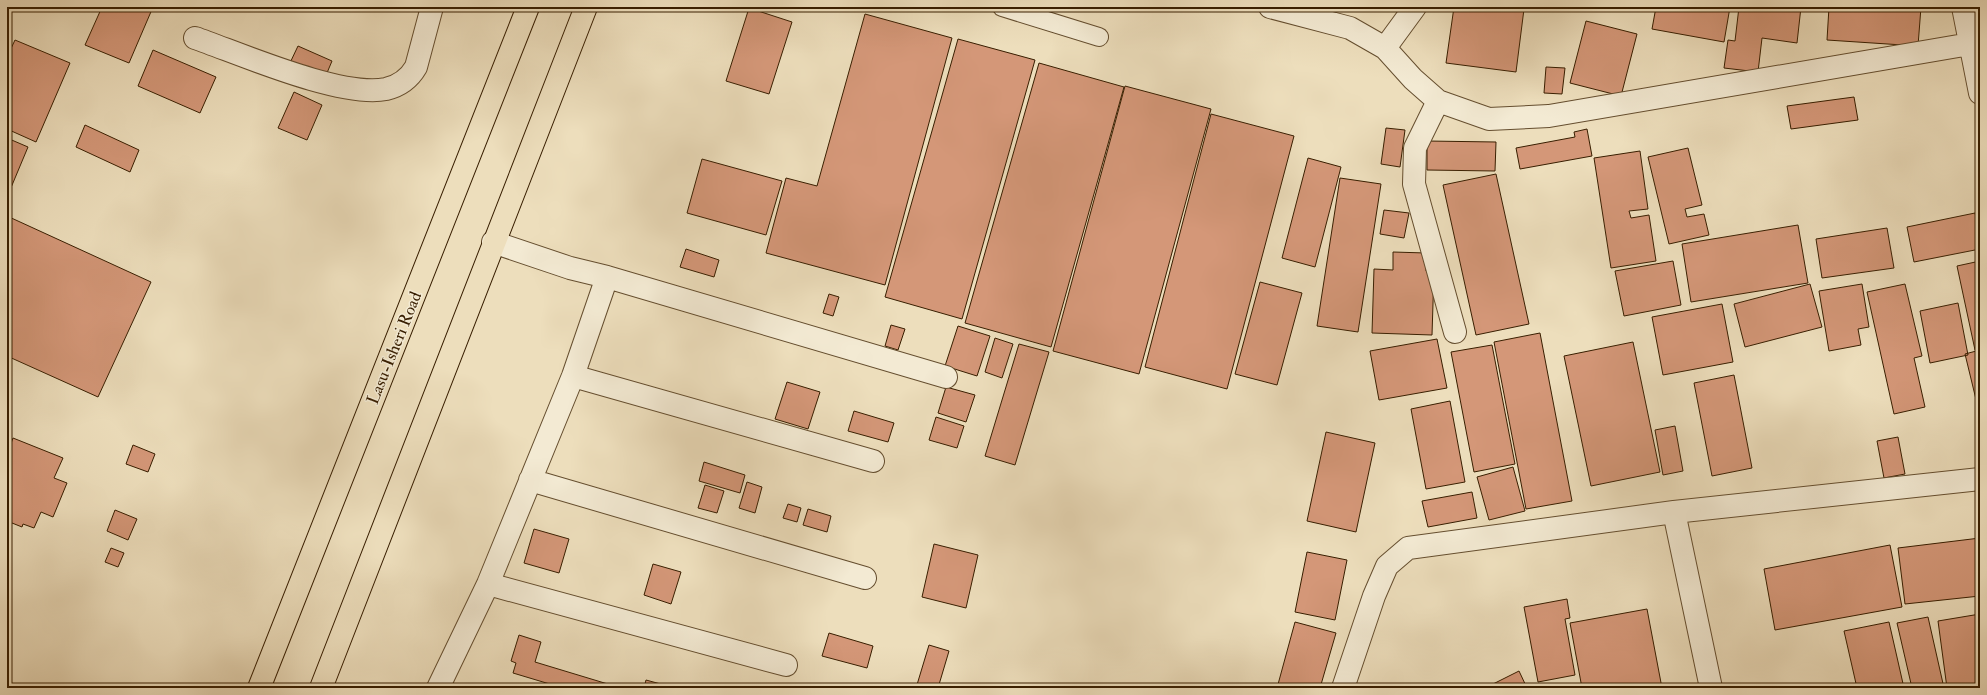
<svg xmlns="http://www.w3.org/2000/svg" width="1987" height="695" font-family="'IM FELL Double Pica',serif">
  <rect width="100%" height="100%" fill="#eddebc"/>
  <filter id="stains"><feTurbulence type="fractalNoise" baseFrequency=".005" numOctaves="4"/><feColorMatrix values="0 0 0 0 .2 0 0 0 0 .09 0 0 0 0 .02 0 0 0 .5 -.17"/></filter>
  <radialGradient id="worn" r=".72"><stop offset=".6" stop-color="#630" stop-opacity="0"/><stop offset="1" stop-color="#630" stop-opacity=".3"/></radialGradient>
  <!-- building -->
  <path fill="#d49778" stroke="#381e00" d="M102,7H153L129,63L85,45Z
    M1454,7H1509L1524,9L1516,72L1446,63Z
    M1596,7H1620V11Z
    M1656,7H1730L1724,42L1652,29Z
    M1739,7H1801L1797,43L1762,38L1758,72L1724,68L1728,40L1735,41Z
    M1829,7H1921L1918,46L1827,40Z
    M749,8L792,22L769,94L726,81Z
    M1978,13H1980V31Z
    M865,14L952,38L885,285L766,253L786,178L817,186Z
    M1586,21L1637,34L1621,96L1570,83Z
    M958,39L1035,60L962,319L885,297Z
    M15,40L70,63L36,142L7,129V57Z
    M298,46L332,61L324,80L289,65Z
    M153,50L216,77L200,113L138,86Z
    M1039,63L1124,87L1051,347L965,323Z
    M1546,67L1565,68L1562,94L1544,93Z
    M1125,86L1211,109L1139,374L1053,351Z
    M294,92L322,105L307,140L278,128Z
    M1854,97L1858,120L1791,129L1787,106Z
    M1211,114L1294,136L1227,389L1145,367Z
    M85,125L139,150L130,172L76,147Z
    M1386,128L1405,130L1400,167L1381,164Z
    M1587,129L1592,156L1520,169L1516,148L1575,137L1574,132Z
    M7,138L28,147L10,190L7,189Z
    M1427,141L1496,142L1495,171L1427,170Z
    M1688,148L1702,205L1685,209L1687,217L1704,214L1709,235L1669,244L1648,157Z
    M1640,151L1648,209L1629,211L1631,218L1649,215L1656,261L1611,268L1594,158Z
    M1308,158L1341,167L1315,267L1282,258Z
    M702,159L782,181L766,235L687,213Z
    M1496,174L1529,324L1476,335L1443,185Z
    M1340,178L1381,184L1358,332L1317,326Z
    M1384,210L1409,213L1404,238L1380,234Z
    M1975,213L1980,237V249L1914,262L1907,227Z
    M7,216L151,282L98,397L7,356Z
    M1798,225L1808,283L1691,302L1682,244Z
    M1887,228L1894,268L1822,278L1816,239Z
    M686,249L719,260L714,277L680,267Z
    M1393,252L1426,253V271H1434L1432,335L1372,333L1374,269L1393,270Z
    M1673,261L1681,305L1624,316L1615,271Z
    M1980,261V349L1975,350L1957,266Z
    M1260,282L1302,293L1277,385L1235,374Z
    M1810,284L1822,327L1745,347L1734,304Z
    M1862,284L1869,327L1858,329L1861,345L1829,351L1819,291Z
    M1905,284L1922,356L1914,358L1925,407L1894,414L1867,292Z
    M829,294L839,297L833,316L823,313Z
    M1958,303L1968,355L1930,363L1920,311Z
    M1722,304L1733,362L1663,375L1652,317Z
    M891,325L905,329L898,350L885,346Z
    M958,326L990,336L977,376L945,366Z
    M1540,333L1572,501L1526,509L1494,342Z
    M995,338L1013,344L1002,378L985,372Z
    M1437,339L1447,388L1379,400L1370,351Z
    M1633,342L1660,472L1591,486L1564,356Z
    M1019,344L1049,352L1015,465L985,456Z
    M1492,345L1515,464L1474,472L1451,352Z
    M1980,350V416L1965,354Z
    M1734,375L1752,468L1712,476L1694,383Z
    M787,382L820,392L808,429L775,419Z
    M946,387L975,395L966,422L938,413Z
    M1450,401L1465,482L1426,489L1411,409Z
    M854,411L894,423L888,442L848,431Z
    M936,417L964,426L957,448L929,440Z
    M1675,426L1683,471L1663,475L1655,430Z
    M1326,432L1375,443L1356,532L1307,521Z
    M1898,437L1905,474L1884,478L1877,441Z
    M13,438L63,458L54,478L67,483L53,517L41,512L34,528L23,524L22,527L7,521V454Z
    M133,445L155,454L148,472L126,464Z
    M704,462L745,475L740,493L699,481Z
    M1513,467L1525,511L1489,520L1477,477Z
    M747,482L762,487L755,513L739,508Z
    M705,485L724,491L717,513L698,508Z
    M1472,492L1477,518L1428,527L1422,501Z
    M788,504L801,508L797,522L783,518Z
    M808,509L831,516L827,532L803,525Z
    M115,510L137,519L128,540L107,531Z
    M534,529L569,539L559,573L524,563Z
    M1980,538V596L1905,604L1898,548Z
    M934,544L978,555L966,608L922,597Z
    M1890,545L1902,607L1775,630L1764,569Z
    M111,548L124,553L118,567L105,562Z
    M1307,552L1347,560L1335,620L1295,612Z
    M653,564L681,572L671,604L644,595Z
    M1567,599L1570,618L1565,619L1575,675L1538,682L1524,607Z
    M1647,609L1662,688H1582L1570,623Z
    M1980,614V684L1947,688L1938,621Z
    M1928,617L1944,688H1912L1897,623Z
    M1295,622L1336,633L1320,688H1277Z
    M1889,622L1904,688H1857L1844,631Z
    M829,633L873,646L867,668L822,656Z
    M519,635L541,642L535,662L621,688H563L513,673L516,663L511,661Z
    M929,645L949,651L938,688H916Z
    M1519,671L1527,688H1485Z
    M646,680L668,686V688H644Z"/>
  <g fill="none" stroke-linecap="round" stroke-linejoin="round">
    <defs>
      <path id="service" d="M1002,7L1099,37"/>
      <path id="minor" d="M1270,7L1350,28L1385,48L1413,79L1438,101L1489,119L1549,116L1970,44
        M1963,7L1980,93
        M195,38C241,54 341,98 386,89C399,86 409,79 416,67L432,7
        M1385,48L1415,7
        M1438,101L1415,148L1414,184L1455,332
        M607,277L946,377
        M573,376L873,461
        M530,480L865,578
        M488,584L786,665
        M438,688L488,584L573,376L607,277L570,268L493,242
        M1343,688L1374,596L1387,566L1408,548L1674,512
        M1711,688L1674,512L1980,479"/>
      <path id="primary" d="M259,688L528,7
        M321,688L586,7"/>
    </defs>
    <!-- service casing -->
    <use href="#service" stroke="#654e2f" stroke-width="20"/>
    <!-- minor casing -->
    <use href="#minor" stroke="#654e2f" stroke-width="24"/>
    <!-- primary casing -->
    <use href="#primary" stroke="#381e00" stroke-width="24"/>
    <!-- service -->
    <use href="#service" stroke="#f3ead3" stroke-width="18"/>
    <!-- minor -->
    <use href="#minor" stroke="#f3ead3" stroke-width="22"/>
    <!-- primary -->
    <use href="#primary" stroke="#eddebc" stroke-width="22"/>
  </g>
  <g text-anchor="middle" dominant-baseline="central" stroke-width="3" stroke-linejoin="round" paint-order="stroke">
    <!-- street labels -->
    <g font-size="17" fill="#381e00" stroke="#f3ead3">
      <text transform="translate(394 348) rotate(-68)">Lasu-Isheri Road</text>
    </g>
  </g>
  <!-- margin -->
  <rect width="1987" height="695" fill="none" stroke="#eddebc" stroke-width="24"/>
  <rect x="8" y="8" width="1971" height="679" fill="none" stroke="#381e00" stroke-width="2"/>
  <rect x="12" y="12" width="1963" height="671" fill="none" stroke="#381e00"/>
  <rect width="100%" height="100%" filter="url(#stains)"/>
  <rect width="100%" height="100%" fill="url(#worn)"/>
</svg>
